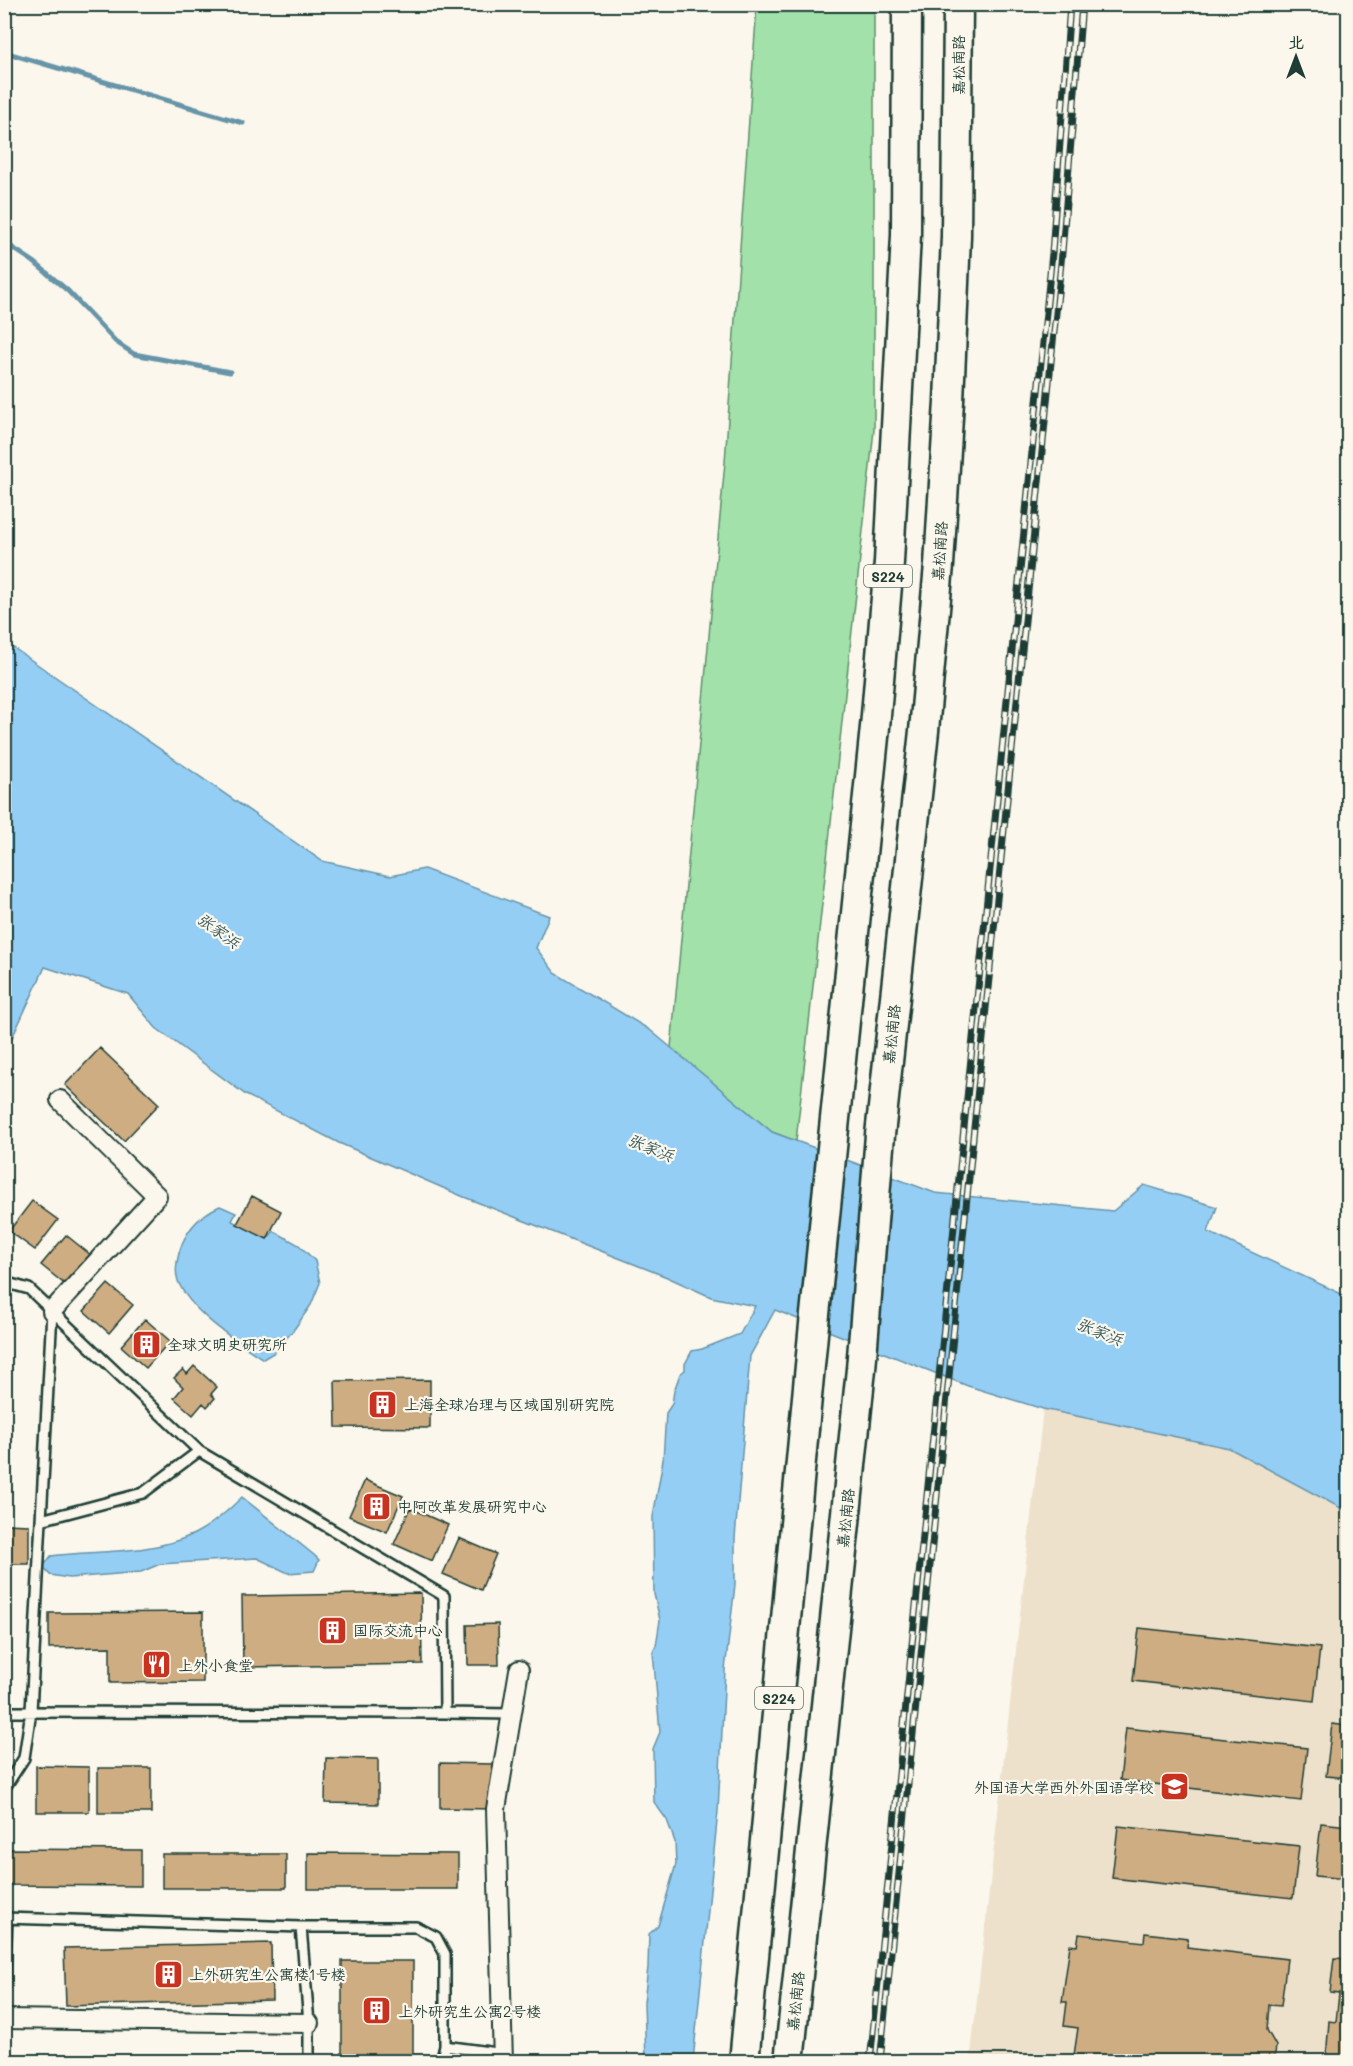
<svg xmlns="http://www.w3.org/2000/svg" width="1353" height="2066" font-family="Mali,'LXGW WenKai TC',sans-serif">
  <rect width="100%" height="100%" fill="#fbf7ec"/>
  <filter id="ink" filterUnits="userSpaceOnUse"><feTurbulence type="fractalNoise" baseFrequency=".0167" numOctaves="2"/><feDisplacementMap in="SourceGraphic" scale="12" xChannelSelector="R" yChannelSelector="G"/><feConvolveMatrix kernelMatrix="1 2 1 2 8 2 1 2 1" color-interpolation-filters="sRGB"/></filter>
  <g filter="url(#ink)">
    <!-- built -->
    <path fill="#eee1cc" d="M1043,1409L1229,1448L1348,1512V2061L970,2062Z"/>
    <!-- green -->
    <path fill="#a2e1a9" stroke="#608f6e" stroke-width="1.5" d="M757,5H874V430L796,1141L772,1132L671,1048L725,462Z"/>
    <!-- water -->
    <path fill="#95cef5" stroke="#6694a8" stroke-width="1.5" d="M5,642L322,861L390,876L424,869L549,916L536,948L555,973L650,1030L772,1132L935,1193L1113,1211L1144,1185L1217,1207L1208,1232L1348,1297V1512L1229,1448L1043,1409L968,1386L775,1310L750,1356L735,1538V1585L725,1670L718,1811L693,2061H646L644,2003L648,1967L649,1934L658,1926L676,1864L675,1842L667,1820L654,1802L653,1749L660,1732L653,1652L656,1646L660,1620L654,1594L653,1517L663,1460L666,1413L672,1404L674,1391L680,1374L685,1370V1364L692,1351L702,1349L740,1334L755,1306L711,1297L667,1277L464,1197L339,1143L246,1095L156,1028L128,994L45,967L5,1053Z
      M220,1206L236,1213L232,1221L267,1239L274,1231L299,1245L315,1261L320,1283L311,1305L295,1328L275,1352L263,1359C235,1340 191,1313 178,1281C174,1271 178,1254 182,1244C189,1227 202,1214 220,1206Z
      M242,1497L314,1555L319,1560L314,1571L288,1573L257,1558L160,1564L141,1572L69,1578L50,1575L43,1567L51,1556C98,1550 150,1555 194,1534C212,1525 228,1511 242,1497Z"/>
    <g fill="none" stroke-linecap="round" stroke-linejoin="round">
      <!-- stream -->
      <path stroke="#6694a8" stroke-width="5" d="M4,52L243,123
        M4,242L34,262L68,291L116,342L134,354L230,372"/>
    </g>
    <!-- building -->
    <path fill="#cfad82" stroke="#1f3d34" stroke-width="1.5" d="M100,1048L159,1104L124,1141L65,1085Z
      M252,1196L281,1211L267,1239L237,1224Z
      M32,1201L58,1220L35,1250L9,1231Z
      M66,1235L92,1256L67,1286L41,1265Z
      M108,1284L133,1305L109,1333L84,1311Z
      M145,1319L170,1341L146,1368L121,1346Z
      M194,1366L217,1387L211,1394L215,1398L207,1407L203,1403L193,1415L174,1398L183,1387L174,1378L183,1369L187,1374Z
      M430,1380V1428L336,1427L335,1381Z
      M365,1480L403,1496L387,1532L349,1516Z
      M410,1508L448,1525L432,1561L394,1544Z
      M4,1524L29,1525V1564H4Z
      M459,1538L496,1554L481,1590L443,1574Z
      M421,1593L422,1664L243,1667L242,1596Z
      M203,1612V1682L110,1683V1647L49,1648V1613Z
      M498,1624L499,1665H468L467,1625Z
      M1139,1628L1320,1648L1314,1701L1133,1681Z
      M1332,1724L1348,1726V1778L1326,1776Z
      M1126,1728L1307,1748L1301,1801L1120,1780Z
      M326,1758L378,1759V1804L325,1803Z
      M440,1763L494,1764L493,1809L440,1808Z
      M36,1766L89,1767V1812H36Z
      M98,1768H151V1813H98Z
      M1321,1823L1348,1826V1879L1315,1876Z
      M1118,1826L1299,1846L1293,1898L1112,1878Z
      M4,1849L141,1850V1886L4,1885Z
      M308,1853L458,1854V1889H308Z
      M162,1854H286V1888H162Z
      M1145,1933L1188,1938L1187,1947L1287,1959L1281,2006L1269,2005L1267,2030L1276,2046L1274,2062H1073L1078,2028L1064,2026L1067,2002H1062L1070,1945L1077,1946L1079,1934L1144,1942Z
      M271,1943L272,2000L66,2006L64,1948Z
      M1334,1958L1348,1959V2061L1326,2059L1329,2021L1336,2022L1339,1993L1330,1992Z
      M342,1961H413V2062H342Z"/>
    <g fill="none" stroke-linecap="round" stroke-linejoin="round">
      <defs>
        <path id="lane" d="M4,1282L29,1289L199,1451L444,1596L445,1713L4,1712
          M41,1520L143,1493L199,1451
          M445,1713L512,1714
          M4,1789L24,1758L31,1711L52,1311
          M4,1918L301,1927H416L436,1937L445,1954V2046L441,2062
          M301,1927L309,2023V2062
          M4,1989L7,1918
          M445,2046L504,2054"/>
        <path id="street" d="M52,1311L157,1196L60,1100
          M4,2019L309,2023
          M503,2062L496,1809L519,1670"/>
        <path id="primary" d="M744,2062L813,1334L875,727L889,562L906,235L907,4
          M789,2062L861,1369L880,1135L924,731L939,565L949,401L956,236L958,4"/>
      </defs>
      <!-- lane casing -->
      <use href="#lane" stroke="#1f3d34" stroke-width="14"/>
      <!-- street casing -->
      <use href="#street" stroke="#1f3d34" stroke-width="22"/>
      <!-- primary casing -->
      <use href="#primary" stroke="#1f3d34" stroke-width="33"/>
      <!-- lane -->
      <use href="#lane" stroke="#fbf7ec" stroke-width="9"/>
      <!-- street -->
      <use href="#street" stroke="#fbf7ec" stroke-width="18"/>
      <!-- primary -->
      <use href="#primary" stroke="#fbf7ec" stroke-width="28"/>
      <defs>
        <path id="rail" d="M870,2062L1052,253L1070,4
          M880,2062L1062,253L1082,4"/>
      </defs>
      <!-- rail casing -->
      <use href="#rail" stroke="#1f3d34" stroke-width="7"/>
      <!-- rail -->
      <use href="#rail" stroke="#fbf7ec" stroke-width="4.5" stroke-dasharray="14" stroke-linecap="butt"/>
    </g>
  </g>
  <!-- icons -->
  <defs>
    <symbol id="building-square" viewBox="-11 -11 22 22"><rect x="-9" y="-9" width="18" height="18" rx="4" fill="#c8321e" stroke="#fbf7ec"/><path d="M-4-6H4V6H1V3H-1V6H-4ZM-2.5-4.3h1.7v1.8h-1.7ZM.8-4.3h1.7v1.8H.8ZM-2.5-1h1.7V.8h-1.7ZM.8-1h1.7V.8H.8Z" fill="#fff"/></symbol>
    <symbol id="restaurant-square" viewBox="-11 -11 22 22"><rect x="-9" y="-9" width="18" height="18" rx="4" fill="#c8321e" stroke="#fbf7ec"/><path d="M-5-6h1v4h1v-4h1v4h1v-4h1v5L-1.5 .5V6h-2V.5L-5-1ZM5-6V6H3V1.5H1.5Q1.5-4 5-6Z" fill="#fff"/></symbol>
    <symbol id="school-square" viewBox="-11 -11 22 22"><rect x="-9" y="-9" width="18" height="18" rx="4" fill="#c8321e" stroke="#fbf7ec"/><path d="M0-5L7-2L0 1L-7-2ZM-4 1L0 2.5L4 1V4Q0 6-4 4Z" fill="#fff"/></symbol>
  </defs>
  <g fill-rule="evenodd">
    <use href="#building-square" x="130" y="1328" width="33" height="33"/>
    <use href="#building-square" x="366" y="1388" width="33" height="33"/>
    <use href="#building-square" x="360" y="1490" width="33" height="33"/>
    <use href="#building-square" x="316" y="1614" width="33" height="33"/>
    <use href="#restaurant-square" x="140" y="1648" width="33" height="33"/>
    <use href="#school-square" x="1158" y="1770" width="33" height="33"/>
    <use href="#building-square" x="152" y="1958" width="33" height="33"/>
    <use href="#building-square" x="360" y="1994" width="33" height="33"/>
  </g>
  <g text-anchor="middle" dominant-baseline="central" stroke-width="4.5" stroke-linejoin="round" paint-order="stroke">
    <!-- shield labels -->
    <g fill="#fbf7ec" stroke="#61756b" stroke-width="1.5">
      <rect x="864" y="565" width="48" height="22" rx="4.5"/>
      <rect x="755" y="1687" width="48" height="22" rx="4.5"/>
    </g>
    <g font-size="14" font-weight="bold" fill="#1f3d34">
      <text x="888" y="576">S224</text>
      <text x="779" y="1698">S224</text>
    </g>
    <!-- street labels -->
    <g font-size="15" fill="#1f3d34" stroke="#fbf7ec">
      <text transform="translate(958 65) rotate(-90)">嘉松南路</text>
      <text transform="translate(939 551) rotate(-86)">嘉松南路</text>
      <text transform="translate(891 1034) rotate(-84)">嘉松南路</text>
      <text transform="translate(845 1518) rotate(-84)">嘉松南路</text>
      <text transform="translate(795 2001) rotate(-84)">嘉松南路</text>
    </g>
    <!-- poi labels -->
    <g font-size="15" fill="#1f3d34" stroke="#fbf7ec" text-anchor="start">
      <text x="167" y="1344">全球文明史研究所</text>
      <text x="404" y="1404">上海全球冶理与区域国别研究院</text>
      <text x="397" y="1506">中阿改革发展研究中心</text>
      <text x="353" y="1630">国际交流中心</text>
      <text x="178" y="1665">上外小食堂</text>
      <text x="1154" y="1787" text-anchor="end">外国语大学西外外国语学校</text>
      <text x="189" y="1974">上外研究生公寓楼1号楼</text>
      <text x="398" y="2011">上外研究生公寓2号楼</text>
    </g>
    <!-- water labels -->
    <g font-size="16" font-style="italic" fill="#375a5b" stroke="#fbf7ec">
      <text transform="translate(219 930) rotate(36)">张家浜</text>
      <text transform="translate(651 1147) rotate(22)">张家浜</text>
      <text transform="translate(1100 1331) rotate(22)">张家浜</text>
    </g>
  </g>
  <!-- margin -->
  <rect width="1353" height="2066" fill="none" stroke="#fbf7ec" stroke-width="24"/>
  <rect x="12" y="12" width="1329" height="2042" fill="none" stroke="#1f3d34" stroke-width="2" filter="url(#ink)"/>
  <!-- north arrow -->
  <g transform="translate(1296 57)" stroke="#fbf7ec" stroke-width="4.5" paint-order="stroke">
  <path d="M0-4.5L10 22L0 15L-10 22Z" fill="#1f3d34"/>
  <text y="-9" font-size="16" font-weight="bold" text-anchor="middle" fill="#1f3d34">北</text>
  </g>
</svg>
